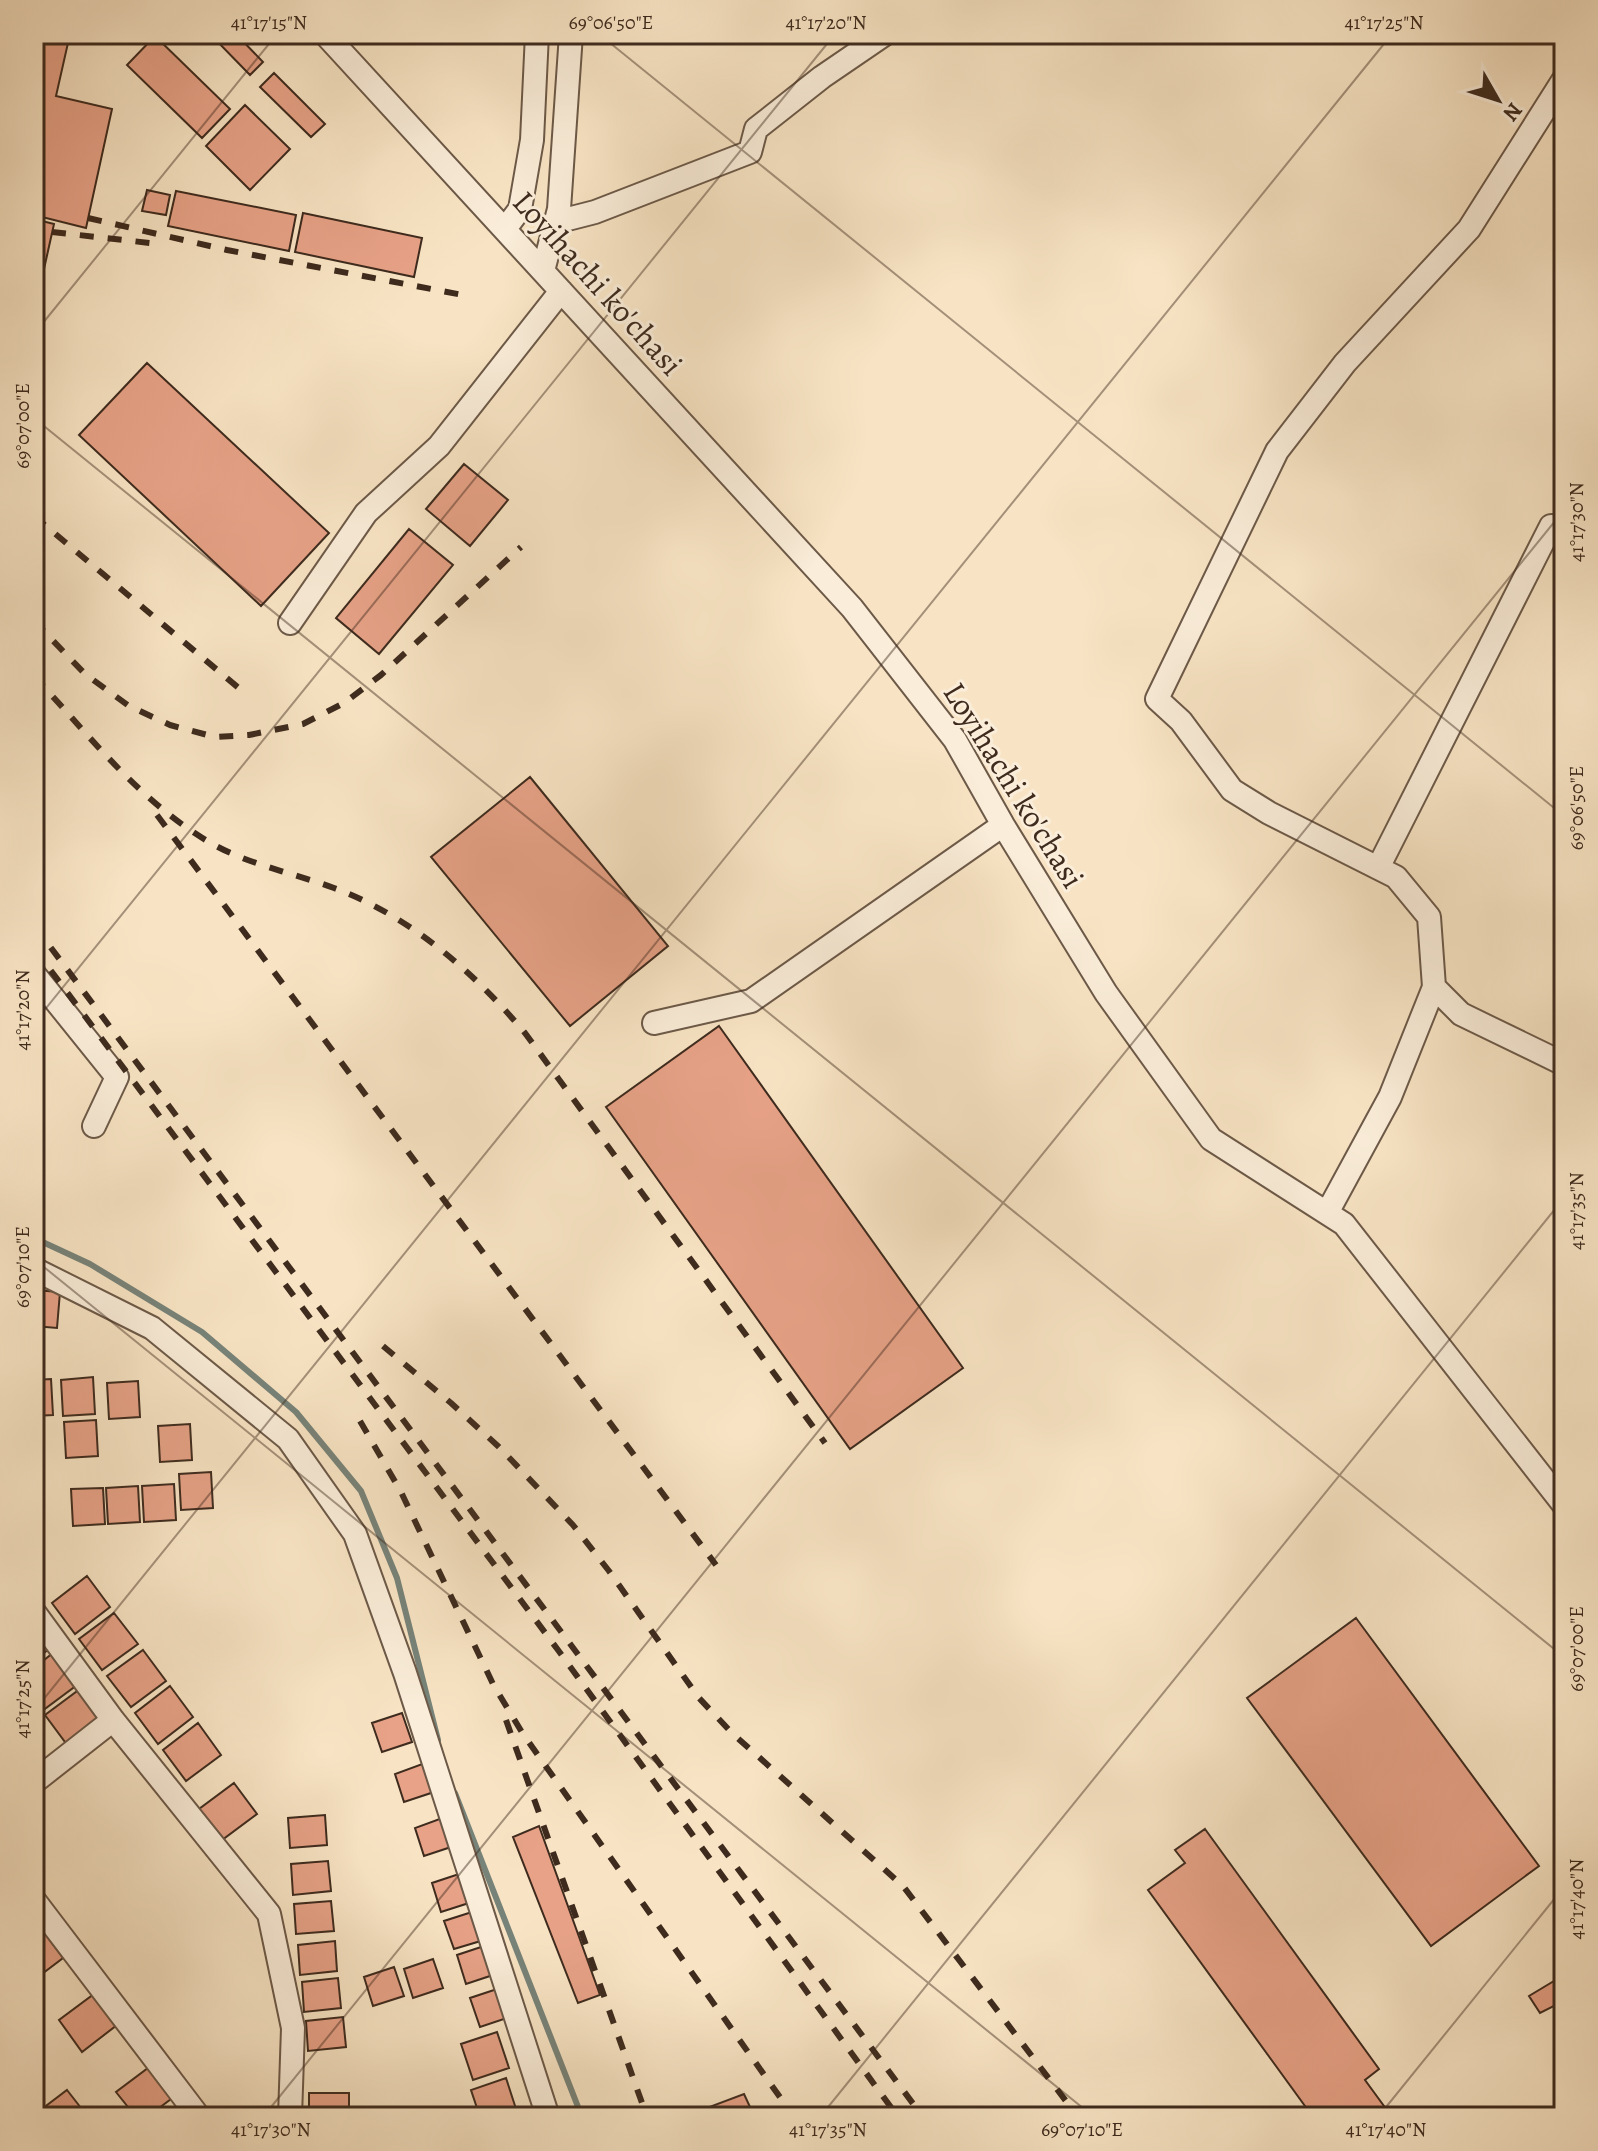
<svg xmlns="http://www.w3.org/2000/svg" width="1598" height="2151" font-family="Alegreya,serif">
  <rect width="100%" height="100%" fill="#f8e4c4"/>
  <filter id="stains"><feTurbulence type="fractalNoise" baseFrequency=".0025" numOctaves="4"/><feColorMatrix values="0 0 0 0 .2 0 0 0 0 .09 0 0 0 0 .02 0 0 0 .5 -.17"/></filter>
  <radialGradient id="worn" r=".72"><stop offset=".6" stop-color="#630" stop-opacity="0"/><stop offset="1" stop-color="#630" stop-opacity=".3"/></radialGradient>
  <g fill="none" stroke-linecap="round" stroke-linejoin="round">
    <!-- stream -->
    <path stroke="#778379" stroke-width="6" d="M34,1238L90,1264L202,1332L296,1412L361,1491L397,1578L438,1740
      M455,1793L582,2117"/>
  </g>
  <!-- building -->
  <path fill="#e7a287" stroke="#3e2b1e" stroke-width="2" d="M34,34H70L56,96L112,109L86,228L34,215Z
    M210,34H236L263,62L250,75Z
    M155,36L230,109L202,138L127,65Z
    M274,73L325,124L311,137L260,87Z
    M245,105L290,149L250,190L206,146Z
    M147,190L170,195L166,215L142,211Z
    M176,191L296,215L289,251L168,226Z
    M303,213L422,238L414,277L295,252Z
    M34,219L54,224L40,287L34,286Z
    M147,363L329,533L261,606L79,435Z
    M464,464L508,500L470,546L426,509Z
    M409,529L453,565L379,654L336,618Z
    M530,777L668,946L570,1026L431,857Z
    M719,1026L963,1368L850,1449L606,1107Z
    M34,1290L60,1292L57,1328L34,1326Z
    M93,1377L95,1414L63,1416L61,1380Z
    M51,1379L53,1415L34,1416V1380Z
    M138,1381L140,1417L109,1419L107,1383Z
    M96,1420L98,1456L66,1458L64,1422Z
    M190,1424L192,1460L160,1462L158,1426Z
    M211,1472L213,1508L181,1510L179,1474Z
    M174,1484L176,1520L144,1522L142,1486Z
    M138,1486L140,1522L108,1524L106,1488Z
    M103,1488L105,1524L73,1526L71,1489Z
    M87,1576L110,1607L75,1634L52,1603Z
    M114,1613L138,1644L102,1670L79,1639Z
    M1356,1618L1539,1866L1431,1946L1247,1698Z
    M34,1627L50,1648L34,1661Z
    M143,1650L166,1681L131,1707L107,1676Z
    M53,1653L77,1685L42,1711L34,1701V1668Z
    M170,1686L193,1717L158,1744L135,1713Z
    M80,1689L103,1720L68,1746L45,1715Z
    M402,1713L412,1742L382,1752L372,1723Z
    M198,1723L221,1755L186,1781L163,1750Z
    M425,1763L434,1792L404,1802L395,1774Z
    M234,1783L257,1814L222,1840L199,1809Z
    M325,1815L327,1845L290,1848L288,1818Z
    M445,1817L454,1846L424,1856L415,1828Z
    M539,1826L600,1995L578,2003L513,1837Z
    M1205,1829L1379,2069L1365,2080L1392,2117H1313L1148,1890L1185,1863L1175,1850Z
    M328,1861L331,1891L293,1895L291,1864Z
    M462,1873L472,1902L441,1912L432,1883Z
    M331,1901L334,1931L296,1934L294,1904Z
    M475,1911L484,1940L454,1949L444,1921Z
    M40,1927L63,1958L34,1980V1932Z
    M335,1941L337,1971L300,1975L298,1945Z
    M487,1945L496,1974L466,1984L457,1955Z
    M433,1959L443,1988L413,1998L404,1969Z
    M394,1967L404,1996L373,2006L364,1977Z
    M1564,1975V2001L1540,2013L1529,1996Z
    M338,1978L341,2008L304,2012L302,1982Z
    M500,1988L510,2017L480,2027L470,1998Z
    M94,1994L117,2025L82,2052L59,2020Z
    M343,2017L346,2047L308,2051L306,2021Z
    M497,2032L509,2068L473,2080L461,2044Z
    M152,2065L175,2096L147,2117H136L116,2092Z
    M506,2078L518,2115L480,2117L471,2090Z
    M67,2090L88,2117H34V2115Z
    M309,2093H349V2117H309Z
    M744,2094L750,2107L725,2117H707L704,2109Z"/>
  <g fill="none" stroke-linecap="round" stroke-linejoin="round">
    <defs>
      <path id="minor" d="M325,34L852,608L955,740L1003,825L1106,993L1211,1139L1344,1224L1564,1505
        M556,222L595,212L750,152L756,129L822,77L885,34
        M505,229L520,209L532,140L537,34
        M543,271L559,209L571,34
        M290,623L366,513L439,446L561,291
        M1378,868L1551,526
        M34,974L117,1077L94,1126
        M1434,987L1461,1014L1564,1064
        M654,1023L751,1001L1003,825
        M1327,1213L1390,1097L1434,987L1429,917L1396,877L1269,813L1232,790L1181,721L1157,699L1277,451L1345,363L1469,229L1564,79
        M34,1269L152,1328L288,1439L355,1534L405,1673L548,2117
        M34,1612L113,1720L269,1914L293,2028L290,2117
        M34,1782L113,1720
        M34,1900L199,2117"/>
    </defs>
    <!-- minor casing -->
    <use href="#minor" stroke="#6c5948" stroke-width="26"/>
    <!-- minor -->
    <use href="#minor" stroke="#faedd9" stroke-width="22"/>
    <!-- rail -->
    <path stroke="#3e2b1e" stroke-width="6" stroke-dasharray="14 14" stroke-linecap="butt" d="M88,218L227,250L468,296
      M52,232L159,244
      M34,516L247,695
      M34,621L85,674L129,706L170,725L215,737L249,735L303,724L344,703L381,675L521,547
      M34,676C89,735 138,800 209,842C246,864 293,873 334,888C410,916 474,972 525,1033L825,1443
      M157,815L716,1565
      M34,925L923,2117
      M34,948L558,1650L898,2117
      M383,1346L451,1403L499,1447L573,1525L609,1571L699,1698L732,1733L903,1886L1078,2117
      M360,1421L401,1492L494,1686L523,1734L794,2117
      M506,1720L647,2117"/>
  </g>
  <!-- ticks -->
  <path fill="none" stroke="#3e2b1e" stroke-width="2" stroke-opacity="0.45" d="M599,34L1564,816M34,334L277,34M34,418L1564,1657M34,1023L835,34M34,1259L1094,2117M34,1711L1392,34M34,2099L56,2117M263,2117L1564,510M820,2117L1564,1198M1378,2117L1564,1887"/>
  <g text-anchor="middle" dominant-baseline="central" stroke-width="6" stroke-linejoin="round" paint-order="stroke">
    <!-- street labels -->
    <g font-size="32" fill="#3e2b1e" stroke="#faedd9">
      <text transform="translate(598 283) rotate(48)">Loyihachi ko'chasi</text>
      <text transform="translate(1014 785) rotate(58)">Loyihachi ko'chasi</text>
    </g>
  </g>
  <!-- margin -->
  <rect width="1598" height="2151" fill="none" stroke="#f8e4c4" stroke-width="88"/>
  <!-- north arrow -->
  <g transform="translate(1498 100) rotate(129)" stroke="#faedd9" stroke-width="6" paint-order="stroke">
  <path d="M0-6L14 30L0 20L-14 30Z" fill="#3e2b1e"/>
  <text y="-12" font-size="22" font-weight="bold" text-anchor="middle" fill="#3e2b1e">N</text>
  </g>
  <rect x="44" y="44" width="1510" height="2063" fill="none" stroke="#3e2b1e" stroke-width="3"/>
  <g font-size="20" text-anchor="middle" fill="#3e2b1e">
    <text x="269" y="29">41°17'15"N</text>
    <text x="611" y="29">69°06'50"E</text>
    <text x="826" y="29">41°17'20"N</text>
    <text x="1384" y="29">41°17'25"N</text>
    <text transform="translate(22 426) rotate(-90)" y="7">69°07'00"E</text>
    <text transform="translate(1576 522) rotate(-90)" y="7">41°17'30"N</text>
    <text transform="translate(1576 808) rotate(-90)" y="7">69°06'50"E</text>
    <text transform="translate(22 1010) rotate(-90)" y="7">41°17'20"N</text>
    <text transform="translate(1576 1211) rotate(-90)" y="7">41°17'35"N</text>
    <text transform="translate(22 1267) rotate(-90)" y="7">69°07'10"E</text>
    <text transform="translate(1576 1649) rotate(-90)" y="7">69°07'00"E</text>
    <text transform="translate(22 1699) rotate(-90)" y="7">41°17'25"N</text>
    <text transform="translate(1576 1899) rotate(-90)" y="7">41°17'40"N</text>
    <text x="271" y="2136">41°17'30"N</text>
    <text x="828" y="2136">41°17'35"N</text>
    <text x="1082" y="2136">69°07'10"E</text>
    <text x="1386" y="2136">41°17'40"N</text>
  </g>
  <rect width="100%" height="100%" filter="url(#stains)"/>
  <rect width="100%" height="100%" fill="url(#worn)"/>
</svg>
